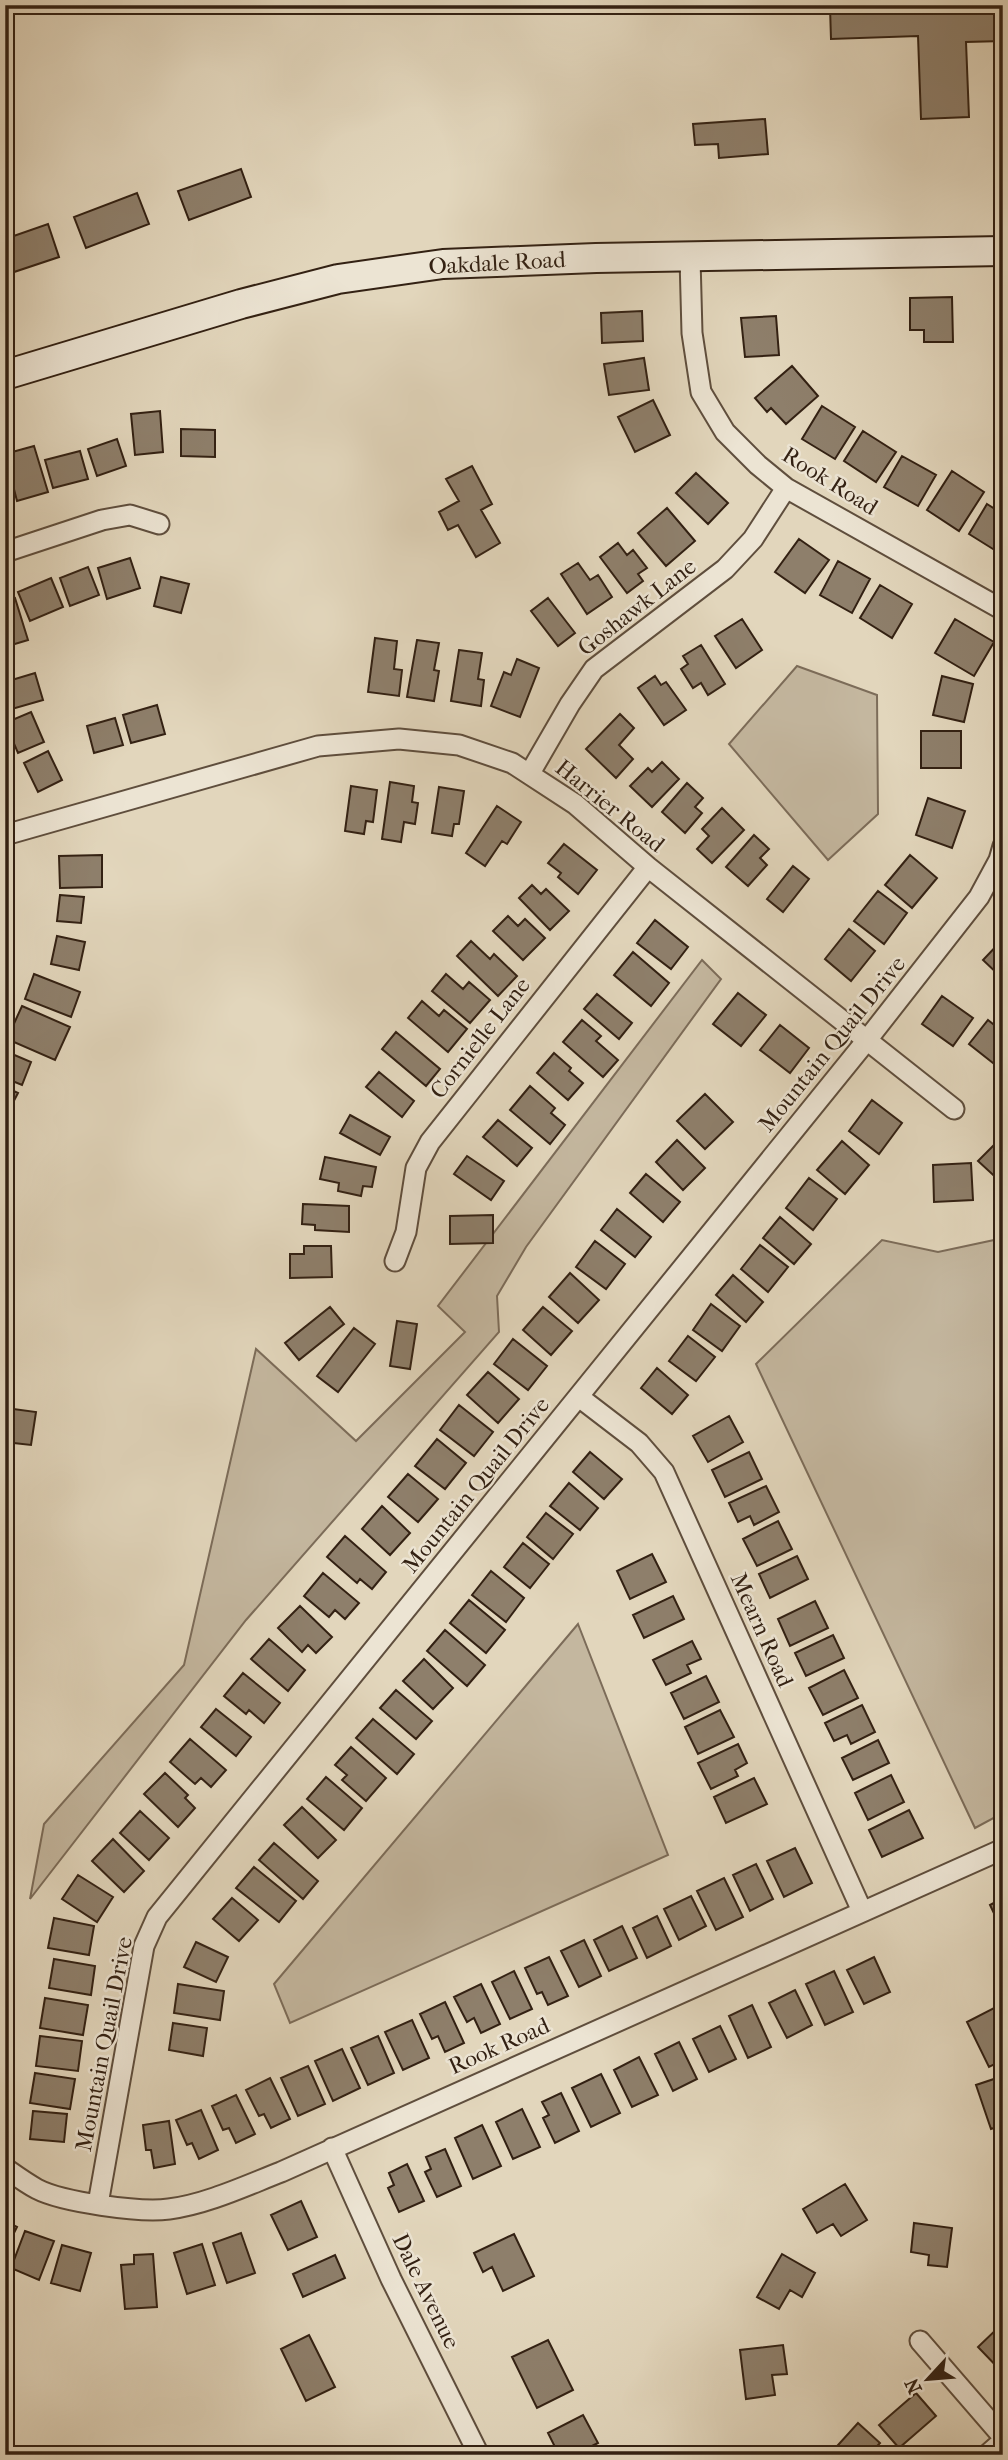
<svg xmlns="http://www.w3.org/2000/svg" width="1008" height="2460" font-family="'IM FELL French Canon',serif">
  <rect width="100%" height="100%" fill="#e2d6bc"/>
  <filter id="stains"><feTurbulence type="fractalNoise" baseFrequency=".00286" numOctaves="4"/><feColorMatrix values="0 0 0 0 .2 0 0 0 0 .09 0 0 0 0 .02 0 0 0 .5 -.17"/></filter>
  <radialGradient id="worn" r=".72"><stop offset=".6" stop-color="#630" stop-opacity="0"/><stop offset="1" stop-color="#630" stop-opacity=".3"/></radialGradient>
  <!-- green -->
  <path fill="#c4b79f" stroke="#7c6c59" stroke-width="2" d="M797,666L877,695L878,814L828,860L729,744Z
    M702,960L721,979L526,1247L497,1296L499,1332L246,1620L30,1899L44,1824L184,1665L256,1349L356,1441L465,1332L438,1306Z
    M1003,1235V1813L975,1828L756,1364L882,1240L938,1252L994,1240Z
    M578,1624L668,1855L290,2023L274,1984Z"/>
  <!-- building -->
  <path fill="#8e7f6b" stroke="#332113" stroke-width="2" d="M836,5H1003V41L966,42L969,117L921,119L918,36L831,39L830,7H836Z
    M765,119L768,154L719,158L718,144L695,145L693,124Z
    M241,169L251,197L189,220L178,191Z
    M137,193L149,224L86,248L74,217Z
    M48,224L59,257L5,275V239Z
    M952,297L953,342H924V330H910V298Z
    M642,311L643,341L602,343L601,313Z
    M776,316L779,355L745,357L741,318Z
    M644,358L649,390L609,395L604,364Z
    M792,366L818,396L786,424L771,408L767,412L755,398Z
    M653,400L670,435L635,452L618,417Z
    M822,406L855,427L835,459L802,439Z
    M160,411L163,452L135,455L131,414Z
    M181,429L215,430V457L181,456Z
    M863,431L896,452L876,482L844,461Z
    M117,439L126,466L97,476L88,449Z
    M34,446L48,492L17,501L5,454Z
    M80,451L88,479L53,488L45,460Z
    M902,456L936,475L918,506L884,487Z
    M472,466L492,504L481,510L500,543L476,557L458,525L448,530L439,512L459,501L446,479Z
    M952,471L984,492L959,531L927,510Z
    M696,473L728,503L708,524L676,493Z
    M5,488L11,503L5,505Z
    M987,504L1003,514V551L1001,554L969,534Z
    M667,508L695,541L666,566L638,533Z
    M799,539L829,560L805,593L775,572Z
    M618,543L627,555L633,550L647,568L638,574L643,581L627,593L600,557Z
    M130,558L140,588L107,599L98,568Z
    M838,561L870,579L852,613L820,595Z
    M578,563L590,580L598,575L612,597L587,614L561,574Z
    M88,567L99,595L70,606L60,578Z
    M161,577L189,584L181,613L154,606Z
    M51,578L63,607L30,621L18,592Z
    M880,585L912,604L892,638L860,618Z
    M15,598L28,640L5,647V601Z
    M548,598L575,633L558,646L531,611Z
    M742,619L762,650L736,668L715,636Z
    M955,619L994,642L974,676L935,653Z
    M375,638L397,641L394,669L402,670L399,696L368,692Z
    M417,640L439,643L434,670L439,671L434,701L407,697Z
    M701,645L725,684L708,695L701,683L693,688L681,669L688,664L683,656Z
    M459,650L482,653L478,679L484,680L481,706L451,701Z
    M517,659L539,668L520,717L491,706L504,672L511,675Z
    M35,673L43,700L5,711V682Z
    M655,676L661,685L666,682L686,710L664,725L638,688Z
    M942,676L973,684L964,722L933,715Z
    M157,705L165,734L131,743L123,715Z
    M31,712L44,742L18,753L5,723Z
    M620,714L634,728L619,745L633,759L616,778L586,749Z
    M115,718L123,745L94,753L87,726Z
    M921,731H961V768H921Z
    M48,751L62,780L38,792L24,763Z
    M662,762L679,779L652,807L630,786L648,768L652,772Z
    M390,782L414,786L412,802L418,803L415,824L404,822L401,842L382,839Z
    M687,783L703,798L695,807L702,813L685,833L662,812Z
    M351,786L377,790L373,822L366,821L364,834L345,831Z
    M439,787L464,791L459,824H454L452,836L432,833Z
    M928,798L965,811L952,848L916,835Z
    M497,806L521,822L507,844L502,841L485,866L466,853Z
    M722,808L744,830L712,863L697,849L709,836L702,829Z
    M754,835L769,849L760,858L767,865L748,886L726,867Z
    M564,844L597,870L578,894L558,877L561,873L548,863Z
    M102,855V887L60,888L59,856Z
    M910,855L937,878L912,908L885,885Z
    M793,866L809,879L783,912L767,899Z
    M532,885L541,894L546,889L569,911L550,930L519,898Z
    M878,891L907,913L884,944L854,921Z
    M60,895L84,897L81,923L57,921Z
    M508,916L518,926L525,919L545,938L523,960L493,931Z
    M655,920L688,947L671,969L637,943Z
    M849,929L875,951L851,981L825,959Z
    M57,936L85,942L79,970L51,964Z
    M1003,939V979L983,960Z
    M471,941L490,959L494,954L517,976L498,996L457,956Z
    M633,952L669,983L651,1006L614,975Z
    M34,974L80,992L71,1017L25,999Z
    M446,974L463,989L469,982L490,1000L470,1023L432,991Z
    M738,993L766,1015L741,1046L713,1024Z
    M597,994L632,1023L619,1039L584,1009Z
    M942,996L973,1018L953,1046L922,1024Z
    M422,1001L439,1016L444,1010L467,1029L448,1052L408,1018Z
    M22,1006L70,1027L55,1060L7,1039Z
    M582,1020L601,1036L596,1041L618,1060L603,1077L563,1042Z
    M988,1020L1003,1032V1062L998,1067L969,1044Z
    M780,1025L809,1048L790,1073L760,1050Z
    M396,1032L440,1069L426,1086L382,1049Z
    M5,1051L31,1062L22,1085L5,1078Z
    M554,1053L571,1068L569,1071L583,1083L568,1100L537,1073Z
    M379,1072L414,1101L402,1117L366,1087Z
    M530,1086L555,1108L551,1113L565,1125L550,1144L510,1110Z
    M5,1087L18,1093L5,1118Z
    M705,1094L733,1122L705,1149L677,1121Z
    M872,1100L902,1123L879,1154L849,1131Z
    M350,1115L390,1137L380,1155L340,1133Z
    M498,1120L532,1148L517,1166L483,1137Z
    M1003,1136V1184L978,1161Z
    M677,1140L705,1168L683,1190L656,1162Z
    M842,1141L869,1165L845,1194L817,1170Z
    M467,1156L504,1181L491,1200L454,1174Z
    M325,1157L376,1167L372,1187L363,1186L361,1196L338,1191L339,1183L320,1179Z
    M971,1163L973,1200L934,1202L933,1165Z
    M646,1174L680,1202L663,1222L630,1193Z
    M809,1178L837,1199L813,1230L786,1208Z
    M303,1204L349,1206V1232L315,1230V1225L302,1224Z
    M617,1209L651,1237L635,1257L601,1230Z
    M493,1215V1243L450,1244V1216Z
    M780,1217L811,1244L794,1264L763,1238Z
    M595,1241L625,1264L606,1289L576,1267Z
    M760,1245L788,1267L768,1292L741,1269Z
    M304,1246H331L332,1277L290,1278V1254H304Z
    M570,1273L599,1300L578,1323L549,1297Z
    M733,1275L763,1302L746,1322L716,1295Z
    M711,1304L740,1326L722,1351L693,1330Z
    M330,1307L344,1324L299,1360L285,1343Z
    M543,1307L572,1331L551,1355L523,1330Z
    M397,1321L417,1324L410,1369L390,1366Z
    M354,1328L375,1344L338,1392L317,1376Z
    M688,1336L715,1357L696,1381L669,1361Z
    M513,1339L547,1366L528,1390L494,1364Z
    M657,1368L688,1395L672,1414L641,1388Z
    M488,1372L519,1399L498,1423L467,1395Z
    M459,1405L493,1432L474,1456L440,1430Z
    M6,1408L36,1412L31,1445L5,1442Z
    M729,1416L743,1442L708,1462L693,1436Z
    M437,1439L466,1463L445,1489L415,1466Z
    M590,1452L622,1479L604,1499L573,1472Z
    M749,1452L762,1479L725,1497L712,1470Z
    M408,1474L438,1499L418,1522L388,1497Z
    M569,1483L598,1508L580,1530L550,1506Z
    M766,1486L779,1512L754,1525L750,1516L738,1522L729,1503Z
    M382,1506L410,1533L390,1555L362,1529Z
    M546,1513L573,1534L553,1559L527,1537Z
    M778,1521L792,1549L757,1566L743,1539Z
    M345,1536L386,1572L372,1589L360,1579L357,1583L327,1557Z
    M523,1543L549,1564L530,1588L504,1567Z
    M652,1554L666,1582L630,1599L617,1571Z
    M797,1556L808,1579L770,1598L759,1574Z
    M491,1571L524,1598L506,1622L472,1595Z
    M323,1573L359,1603L345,1619L335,1610L329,1617L304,1596Z
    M673,1596L684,1619L644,1638L633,1615Z
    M469,1600L505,1630L486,1653L450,1623Z
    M815,1601L828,1628L790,1646L778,1619Z
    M300,1606L332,1637L316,1653L308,1645L302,1652L278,1628Z
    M445,1630L485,1665L467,1686L427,1651Z
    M833,1635L844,1658L806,1676L795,1653Z
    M269,1639L305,1670L288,1691L251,1659Z
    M692,1641L701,1659L687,1665L691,1673L666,1685L653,1660Z
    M424,1659L453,1688L433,1709L403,1681Z
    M844,1670L858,1698L823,1715L809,1688Z
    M243,1673L280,1703L264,1723L249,1710L246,1714L224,1696Z
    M706,1676L719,1702L684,1719L671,1693Z
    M396,1690L432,1721L416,1739L380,1708Z
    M862,1705L875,1732L851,1744L847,1735L834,1741L825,1723Z
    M216,1709L251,1737L236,1756L201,1727Z
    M720,1710L734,1737L698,1754L685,1727Z
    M373,1719L414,1754L397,1774L356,1738Z
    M190,1739L226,1770L211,1787L201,1778L195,1784L170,1762Z
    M878,1740L889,1763L853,1780L842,1758Z
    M738,1744L747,1763L735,1770L738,1776L711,1789L698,1763Z
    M351,1747L386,1778L366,1801L342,1780L347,1775L335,1765Z
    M165,1773L188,1795L185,1798L195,1808L178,1827L144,1794Z
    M891,1775L904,1802L868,1820L855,1793Z
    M326,1777L362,1808L344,1830L307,1799Z
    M754,1778L767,1804L726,1823L714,1797Z
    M302,1807L336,1840L318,1858L284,1825Z
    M909,1810L923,1838L882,1857L869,1830Z
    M140,1811L169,1838L149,1860L120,1833Z
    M113,1839L144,1871L124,1892L92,1861Z
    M274,1843L318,1881L303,1899L259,1860Z
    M795,1848L812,1883L784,1897L767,1861Z
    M756,1864L773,1899L750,1911L733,1875Z
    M254,1867L296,1901L279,1922L236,1888Z
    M78,1875L113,1897L97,1922L62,1899Z
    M724,1878L743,1917L716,1930L697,1891Z
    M691,1896L706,1926L679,1940L664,1909Z
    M232,1898L258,1920L239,1941L213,1919Z
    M1003,1898V1922L999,1924L990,1905Z
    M657,1916L671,1946L647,1958L633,1928Z
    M54,1918L94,1926L89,1955L48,1948Z
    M622,1926L637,1958L609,1971L594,1940Z
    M584,1940L601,1976L579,1987L561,1951Z
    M196,1942L228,1957L216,1982L184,1967Z
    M549,1957L568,1996L548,2005L542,1992L537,1994L525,1968Z
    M874,1957L890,1992L864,2004L847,1970Z
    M54,1959L95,1966L91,1995L49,1988Z
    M514,1971L532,2009L510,2019L492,1982Z
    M834,1971L853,2012L825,2025L806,1984Z
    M178,1984L224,1991L220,2020L174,2013Z
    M481,1984L500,2024L481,2033L474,2018L467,2022L454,1997Z
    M795,1990L812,2025L787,2038L769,2003Z
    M45,1998L88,2005L83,2035L40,2028Z
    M445,2002L464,2043L445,2052L438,2036L432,2039L420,2014Z
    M752,2005L771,2047L748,2058L729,2016Z
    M994,2008L1003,2026V2060L989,2067L967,2022Z
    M412,2020L429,2058L403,2070L385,2032Z
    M173,2023L207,2028L203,2056L169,2050Z
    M720,2026L736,2059L709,2072L693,2039Z
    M40,2036L82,2041L78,2071L36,2066Z
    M378,2036L394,2073L368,2085L351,2048Z
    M679,2042L697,2079L673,2091L655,2054Z
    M342,2049L360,2088L333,2101L315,2061Z
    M639,2057L658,2095L632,2107L614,2070Z
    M308,2066L325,2104L298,2116L281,2078Z
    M35,2073L75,2079L70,2109L30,2103Z
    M601,2074L620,2113L591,2127L572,2088Z
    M1003,2076V2125L991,2129L976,2085Z
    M270,2078L290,2119L271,2128L264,2114L259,2116L246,2090Z
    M561,2093L579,2131L555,2143L543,2118L549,2115L542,2102Z
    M236,2095L255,2134L236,2143L229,2128L223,2130L212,2106Z
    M522,2109L540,2147L513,2159L496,2122Z
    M201,2110L218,2150L199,2159L192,2143L187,2145L176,2120Z
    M33,2111L67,2114L64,2142L30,2139Z
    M169,2121L175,2164L154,2168L151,2150H146L143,2125Z
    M482,2125L501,2166L473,2179L455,2138Z
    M445,2149L461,2186L437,2197L425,2172L431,2169L426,2157Z
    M407,2164L424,2201L399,2212L388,2188L394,2185L389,2173Z
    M845,2184L867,2220L841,2236L833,2224L817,2233L803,2209Z
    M301,2201L317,2237L288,2250L271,2215Z
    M5,2221L17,2227L5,2251Z
    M914,2223L952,2228L947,2267L928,2265L929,2255L911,2252Z
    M25,2231L54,2241L39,2280L11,2268Z
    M241,2233L255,2273L227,2283L213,2243Z
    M514,2234L534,2276L503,2291L492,2267L483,2272L474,2253Z
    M202,2244L215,2285L187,2294L174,2253Z
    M62,2245L91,2253L80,2291L51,2283Z
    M153,2254L157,2307L125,2309L121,2265L134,2264V2255Z
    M782,2254L815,2273L802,2297L790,2290L779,2309L757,2297Z
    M335,2255L345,2278L303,2297L293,2274Z
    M1003,2323V2373L978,2347Z
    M309,2335L335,2387L306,2401L281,2349Z
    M548,2340L573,2390L537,2408L512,2357Z
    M783,2345L787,2374L772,2375L775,2395L746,2399L740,2350Z
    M916,2393L936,2416L899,2448L879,2425Z
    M583,2415L598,2443L574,2455H559L548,2433Z
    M858,2423L880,2443L869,2455H829Z"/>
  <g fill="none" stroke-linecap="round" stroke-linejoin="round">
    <defs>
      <path id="minor" d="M690,258L692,333L701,392L725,432L758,465L786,488L1003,610
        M5,552L102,520L130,515L159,524
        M530,773L570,704L594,669L725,569L753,539L786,488
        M5,835L318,746L399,739L459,745L512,763L575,804L648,867L954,1109
        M395,1261L406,1232L416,1168L430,1142L648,867
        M579,1397L639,1443L664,1472L862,1911
        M332,2148L391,2279L479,2455
        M5,2168C15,2175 26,2183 37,2189C62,2202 140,2213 169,2209C207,2204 245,2186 281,2172L1003,1849
        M98,2204L144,1946L157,1917L867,1040L979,897L999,860L1003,846
        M920,2341L1003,2437
        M987,2455L1003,2441"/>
      <path id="secondary" d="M5,375L241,304L338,279L443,264L596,258L1003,251"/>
    </defs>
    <!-- minor casing -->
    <use href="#minor" stroke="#5f4e3d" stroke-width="23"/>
    <!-- secondary casing -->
    <use href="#secondary" stroke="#332113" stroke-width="32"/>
    <!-- minor -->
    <use href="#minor" stroke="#ece4d3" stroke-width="19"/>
    <!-- secondary -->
    <use href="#secondary" stroke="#ece4d3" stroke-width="28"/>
  </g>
  <g text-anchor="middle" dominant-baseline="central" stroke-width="5" stroke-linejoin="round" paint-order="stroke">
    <!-- street labels -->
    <g font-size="23" fill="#332113" stroke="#ece4d3">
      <text transform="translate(497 263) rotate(-3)">Oakdale Road</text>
      <text transform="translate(830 481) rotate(32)">Rook Road</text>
      <text transform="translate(637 607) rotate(-38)">Goshawk Lane</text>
      <text transform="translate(610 806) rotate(39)">Harrier Road</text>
      <text transform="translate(480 1038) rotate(-52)">Cornielle Lane</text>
      <text transform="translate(832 1044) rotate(-51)">Mountain Quail Drive</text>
      <text transform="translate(476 1485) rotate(-51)">Mountain Quail Drive</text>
      <text transform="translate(762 1630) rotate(66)">Mearn Road</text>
      <text transform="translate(104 2044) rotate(-79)">Mountain Quail Drive</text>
      <text transform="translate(499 2046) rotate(-24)">Rook Road</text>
      <text transform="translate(426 2291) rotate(64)">Dale Avenue</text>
    </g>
  </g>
  <!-- margin -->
  <rect width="1008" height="2460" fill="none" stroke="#e2d6bc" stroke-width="28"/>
  <rect x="7" y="7" width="994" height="2446" fill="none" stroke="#332113" stroke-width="3.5"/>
  <rect x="14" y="14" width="980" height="2432" fill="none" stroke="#332113" stroke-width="2"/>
  <!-- north arrow -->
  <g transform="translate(928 2379) rotate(244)" stroke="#ece4d3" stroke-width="5" paint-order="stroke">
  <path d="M0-5L12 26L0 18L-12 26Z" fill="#332113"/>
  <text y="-10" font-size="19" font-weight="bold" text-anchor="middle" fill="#332113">N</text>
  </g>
  <rect width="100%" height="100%" filter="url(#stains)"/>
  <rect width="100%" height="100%" fill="url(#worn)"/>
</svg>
